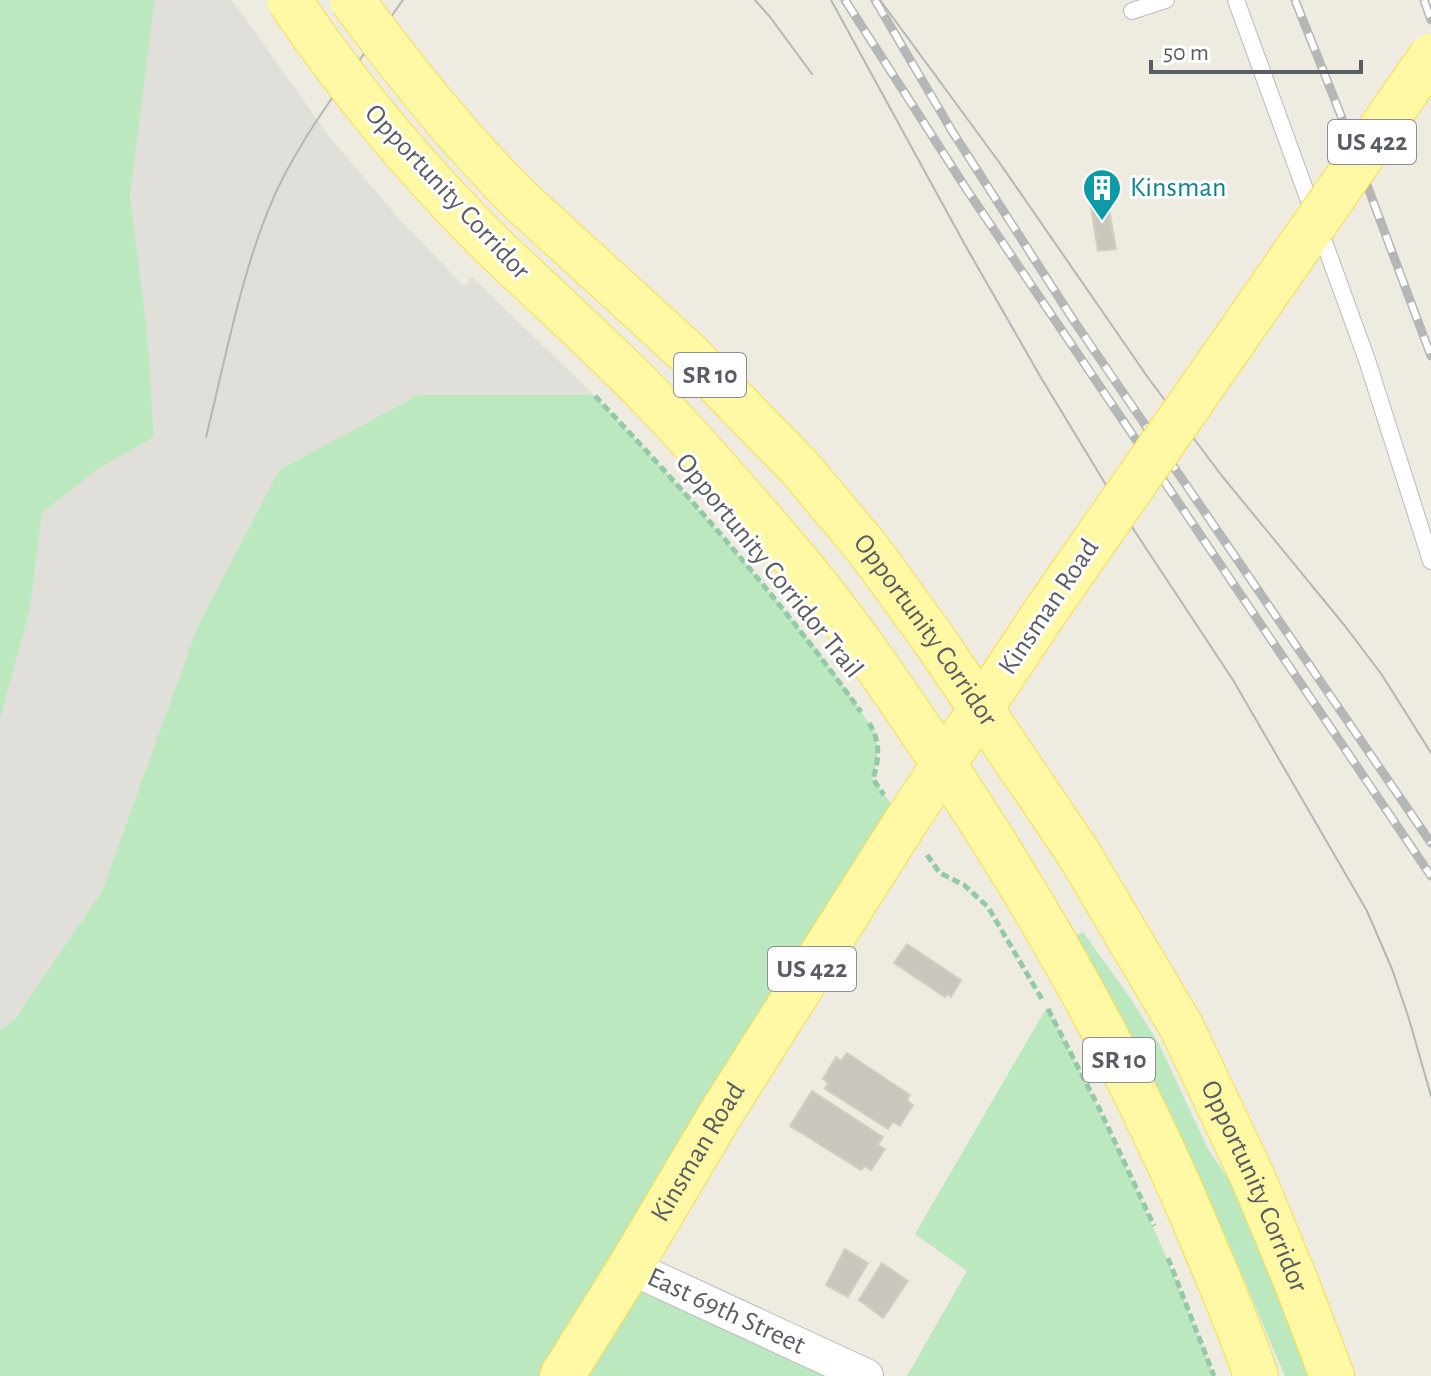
<svg xmlns="http://www.w3.org/2000/svg" width="1431" height="1376" font-family="'Alegreya Sans',sans-serif">
  <rect width="100%" height="100%" fill="#eeece1"/>
  <!-- industrial -->
  <path fill="#e1dfd9" d="M155,0H232L331,139L400,220L464,286L472,277L594,395H418L279,470L197,628L102,891L15,1019L0,1030V720L30,609L42,513L95,471L154,437L147,331L130,196Z"/>
  <!-- green -->
  <path fill="#bbe8bf" d="M0,0H155L130,196L147,331L154,437L95,471L42,513L30,609L0,720Z
    M418,395H594C657,461 718,529 776,600C811,642 846,685 874,732C880,749 877,762 873,779L905,823L631,1267L863,1376H0V1030L15,1019L102,891L197,628L279,470Z
    M1083,932L1131,999L1159,1044L1208,1149L1246,1205L1309,1376H1285L1208,1196L1166,1104L1076,936Z
    M1047,1007C1110,1127 1166,1249 1214,1376H907L967,1271L915,1234Z"/>
  <!-- building -->
  <path fill="#c9c6be" stroke="#d3cfbf" stroke-width="2" d="M1106,192L1116,249L1098,251L1089,195Z
    M907,944L961,980L951,997L947,994L945,997L894,963Z
    M847,1053L910,1095L907,1100L913,1105L900,1126L893,1122L888,1129L825,1089L828,1083L823,1079L836,1057L841,1061Z
    M812,1091L883,1137L878,1145L885,1149L871,1170L865,1166L861,1170L790,1126Z
    M845,1249L868,1263L848,1297L826,1285Z
    M882,1263L908,1281L883,1318L859,1300Z"/>
  <g fill="none" stroke-linecap="round" stroke-linejoin="round">
    <defs>
      <path id="service" d="M1236,0L1367,360L1431,561
        M1132,11L1166,0"/>
      <g id="minor">
        <path id="s1" d="M630,1267L866,1376"/>
      </g>
      <g id="primary">
        <path id="s2" d="M522,202L690,355L800,468L868,549L935,641L1079,854L1182,1028L1254,1180L1297,1284L1332,1376"/>
        <path d="M493,246C543,294 595,340 643,389C692,439 737,491 782,544C841,612 892,687 942,762C1046,917 1137,1080 1208,1254C1225,1294 1242,1334 1256,1376"/>
        <path d="M1238,335L1312,228"/>
        <path id="s3" d="M562,1376L630,1267L720,1115L905,823L1045,612"/>
      </g>
    </defs>
    <!-- service casing -->
    <use href="#service" stroke="#b9bbc1" stroke-width="18"/>
    <!-- minor casing -->
    <use href="#minor" stroke="#b9bbc1" stroke-width="36"/>
    <!-- primary casing -->
    <use href="#primary" stroke="#fbdb4c" stroke-width="46"/>
    <!-- path -->
    <path stroke="#94c9a8" stroke-width="5" stroke-dasharray="8 4" stroke-linecap="butt" d="M595,396C690,496 780,599 861,712
      M869,723C881,742 879,759 873,779L884,795
      M927,855L940,873L964,885L988,907L1043,1001
      M1048,1009L1100,1110L1154,1226
      M1168,1258L1214,1376"/>
    <!-- service -->
    <use href="#service" stroke="#fff" stroke-width="16"/>
    <!-- minor -->
    <use href="#minor" stroke="#fff" stroke-width="34"/>
    <!-- primary -->
    <use href="#primary" stroke="#fff9a5" stroke-width="44"/>
    <!-- tram -->
    <path stroke="#b5b6b6" stroke-width="2" d="M755,0L770,17L812,74
      M831,0L965,245L1040,376L1126,518L1233,680L1367,911L1392,969L1409,1019L1431,1096
      M880,0L999,162L1149,379L1222,476L1345,626L1382,675L1431,753
      M206,437C226,357 242,267 276,192C309,122 359,63 403,0"/>
    <defs>
      <path id="rail" d="M845,0L967,190L1431,876
        M875,0L952,131L1074,321L1431,843
        M1295,0L1340,113L1431,356
        M1424,0L1431,20"/>
    </defs>
    <!-- rail casing -->
    <use href="#rail" stroke="#b5b6b6" stroke-width="9"/>
    <!-- rail -->
    <use href="#rail" stroke="#fff" stroke-width="6" stroke-dasharray="18" stroke-linecap="butt"/>
    <defs>
      <path id="primary-bridge" d="M289,0C349,89 417,171 493,246
        M352,0C404,71 459,140 522,202
        M1312,228L1431,56
        M1045,612L1238,335"/>
    </defs>
    <!-- primary-bridge casing -->
    <use href="#primary-bridge" stroke="#fbdb4c" stroke-width="46" stroke-linecap="butt"/>
    <!-- primary-bridge -->
    <use href="#primary-bridge" stroke="#fff9a5" stroke-width="44"/>
  </g>
  <!-- icons -->
  <defs>
    <symbol id="building-pin" viewBox="-11 -11 22 30"><path d="M0 17L-7.5 6A9.5 9.5 0 1 1 7.5 6Z" fill="#0f9aa8" stroke="#fff"/><path d="M-4-6H4V6H1V3H-1V6H-4ZM-2.5-4.3h1.7v1.8h-1.7ZM.8-4.3h1.7v1.8H.8ZM-2.5-1h1.7V.8h-1.7ZM.8-1h1.7V.8H.8Z" fill="#fff"/></symbol>
  </defs>
  <g fill-rule="evenodd">
    <use href="#building-pin" x="1080" y="166" width="44" height="60"/>
  </g>
  <g text-anchor="middle" dominant-baseline="central" stroke-width="6" stroke-linejoin="round" paint-order="stroke">
    <!-- shield labels -->
    <g fill="#fff" stroke="#8c8e92" stroke-width="2">
      <rect x="1328" y="120" width="88" height="44" rx="6"/>
      <rect x="674" y="353" width="72" height="44" rx="6"/>
      <rect x="768" y="947" width="88" height="44" rx="6"/>
      <rect x="1083" y="1038" width="72" height="44" rx="6"/>
    </g>
    <g font-size="26" font-weight="bold" fill="#5a5d63">
      <text x="1372" y="142">US 422</text>
      <text x="710" y="375">SR 10</text>
      <text x="812" y="969">US 422</text>
      <text x="1119" y="1060">SR 10</text>
    </g>
    <!-- culture labels -->
    <g font-size="28" fill="#0d838f" stroke="#fff" text-anchor="start">
      <text x="1130" y="188">Kinsman</text>
    </g>
    <!-- street labels -->
    <g font-size="28" fill="#5a5d63" stroke="#fff">
      <text transform="translate(447 192) rotate(47)">Opportunity Corridor</text>
      <text transform="translate(769 566) rotate(51)">Opportunity Corridor Trail</text>
      <text transform="translate(1049 607) rotate(-56)">Kinsman Road</text>
      <text stroke="none"><textPath href="#s2" startOffset="590">Opportunity Corridor</textPath></text>
      <text stroke="none"><textPath href="#s3" startOffset="262">Kinsman Road</textPath></text>
      <text stroke="none"><textPath href="#s2" startOffset="1238">Opportunity Corridor</textPath></text>
      <text stroke="none"><textPath href="#s1" startOffset="106">East 69th Street</textPath></text>
    </g>
  </g>
  <!-- scale -->
  <path d="M1151 60v12h210v-12" fill="none" stroke="#5a5d63" stroke-width="4"/>
  <text x="1163" y="60" font-size="24" fill="#5a5d63" stroke="#ffffff" stroke-width="6" paint-order="stroke">50 m</text>
</svg>
